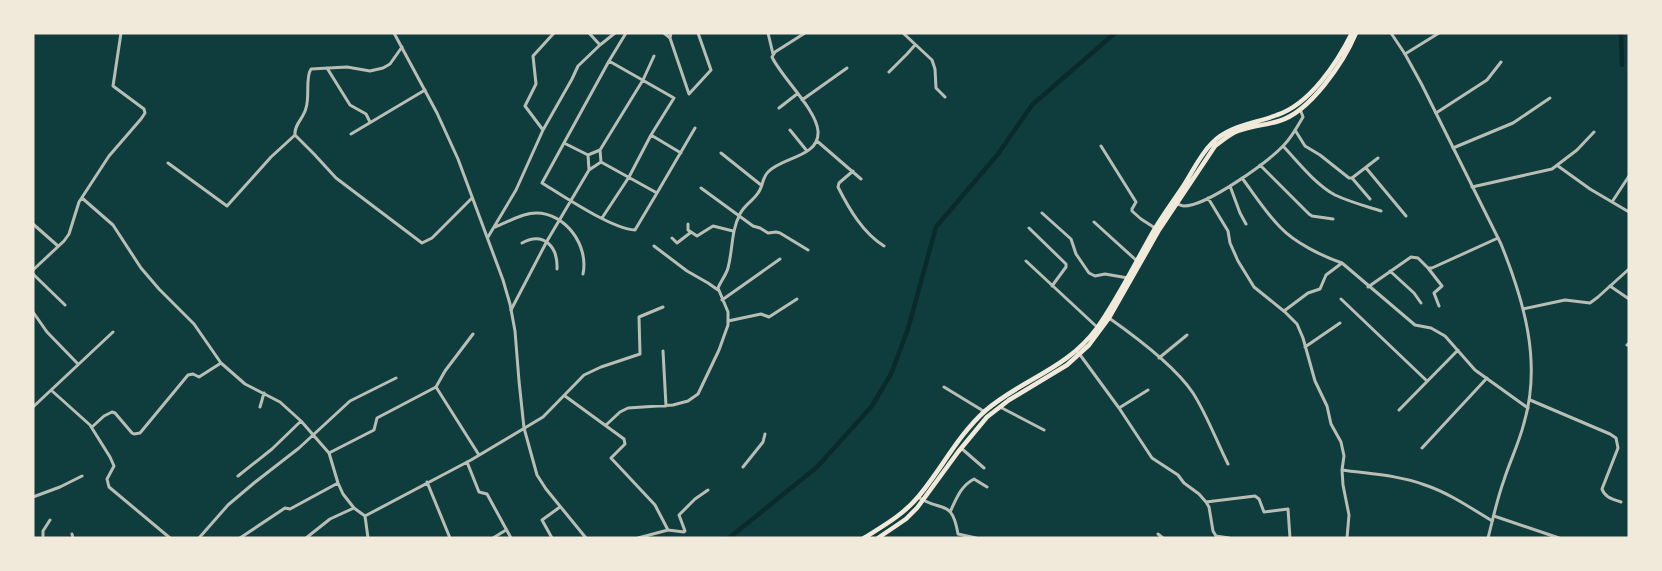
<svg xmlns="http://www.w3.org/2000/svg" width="1662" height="571" font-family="'Asap Condensed',sans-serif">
  <rect width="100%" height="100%" fill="#0f3d3e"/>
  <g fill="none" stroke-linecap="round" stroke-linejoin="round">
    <!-- canal -->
    <path stroke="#0a2a2b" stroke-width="4.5" d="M1621,33L1622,65
      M729,538L817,467L872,406L891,374L908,329L936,227L998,154L1032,105L1115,33"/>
    <!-- minor -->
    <path stroke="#b8beb3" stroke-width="3" d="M589,33L600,45
      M664,33L670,38L671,33
      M768,33L773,54
      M903,33L932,60L935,69L936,88L945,97
      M670,38L689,94L711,70L698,33
      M1405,54L1439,33
      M609,61L626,33
      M327,68L350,105L366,114L370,122
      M889,72L907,54L915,45
      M802,100L847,68
      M779,108L797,94
      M1436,113L1487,80L1501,62
      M543,130L525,106L536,84L533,56L554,33
      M790,130L807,151
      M1295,130L1305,146L1320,155L1349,178H1352L1378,158
      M351,134L425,90
      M295,135L314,154L336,178L422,243L432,238L472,198
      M651,135L681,153
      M817,141L861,179
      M564,143L588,155
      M1101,146L1136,202L1132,209V211L1141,219L1155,228
      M1283,146C1299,163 1315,184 1335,195C1350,202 1365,206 1381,211
      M1453,148L1513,123L1550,98
      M600,150L643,80L654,56
      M721,153L761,185
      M601,162L657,193L635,230C612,229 563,196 542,183L609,61L674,98L651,135L629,177L602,218
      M168,163L227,206L271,157L295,135C294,124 304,118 306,108C310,96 305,78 311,69L347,67L370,71L383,68L390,64L402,47
      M1260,165L1309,214L1312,216L1333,219
      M1558,166L1590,189L1629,212
      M1366,168L1406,216
      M853,171L839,183L838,187C849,209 863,233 884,246
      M1242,178C1254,194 1266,213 1280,227C1295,243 1322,256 1342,263L1415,325L1431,328L1445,336L1475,370L1528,408
      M1352,178L1370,199
      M1230,186L1240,213L1246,224
      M1472,187L1552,169L1577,150L1594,132
      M701,188L753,226L760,228L768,233L776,232L780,233L808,250
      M657,193L695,128
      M82,198L113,225L141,268L159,289L194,324L221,363L245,384L280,402L301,421L329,453L338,483L343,494L354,508L365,516L368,538
      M1208,198L1228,231L1230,243L1238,261L1254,287L1285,312L1297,324L1303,338L1315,381L1327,406L1331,424L1341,442L1344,456L1342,470L1343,485L1349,515L1347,538
      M1612,202L1629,176
      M1175,203C1178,204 1181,206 1184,206C1207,206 1268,162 1284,145C1292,137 1297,127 1303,117L1300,109
      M1042,213L1071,239L1076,254L1089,273L1095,276L1105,274L1128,278
      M1094,222L1137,261
      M33,224L58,246
      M688,224V230L697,236L713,226L733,231
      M495,227C508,222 522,213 536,213C566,213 589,246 583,274
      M1029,228L1066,264V267L1052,286
      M488,237L516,190L543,130L572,79L578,66L600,45L615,33
      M672,238L677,243L690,233
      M522,243C544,231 558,247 557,269
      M654,246L687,271L708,283L718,290
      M1026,261L1097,327
      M1428,268L1442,286L1434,293L1439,306
      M33,270L64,241L69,234L79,202L109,156L141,119L145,113L144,109L113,86L121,33
      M1390,271L1414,293L1421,303
      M33,274L65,305
      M1610,286L1629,299
      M1368,287L1411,257L1418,258L1428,268H1432L1498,238
      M1341,299L1427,381
      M722,300L780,259
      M511,310L547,241L589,170L601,162L600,150L588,155L589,170
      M1284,311L1308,293L1320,289L1326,275L1342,263
      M33,312L47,332L78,364
      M1109,318C1136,337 1175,366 1193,393C1207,415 1216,440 1228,464
      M728,321L761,314L769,317L797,299
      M473,334L445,371L436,387L479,455
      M1627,345L1629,343
      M1305,347L1340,323
      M663,351L666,406
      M1078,352L1119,408L1152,458L1178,475L1184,483L1199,494L1206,502L1209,507L1213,531L1216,536L1229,538
      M1159,358L1187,335
      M944,387L985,412
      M51,390L90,425L110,457L114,466L107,479L109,487L170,538
      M565,396L624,439L625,444L611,458L655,505L668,530
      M1530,400L1610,434L1616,438L1618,448L1602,489C1605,498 1613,499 1621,502
      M33,407L113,332
      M260,407L264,393
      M1000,407L1044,430
      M1119,408L1148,390
      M1399,410L1458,350
      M606,425L620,412L628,408L673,405L688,401L698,394L719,350L728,325V312L718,288C721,281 726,275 728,268C733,249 731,231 740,214C744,205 753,201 758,193C763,187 762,178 768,172C782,157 820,157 818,131C816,109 782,78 772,57L775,52L805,33
      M92,427L104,416L112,412L115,413L132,433L134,434L140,433L188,375L193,374L199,377L221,363
      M961,448L984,468
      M1422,448L1487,378
      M329,453L374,430L377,418L436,387
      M467,462L479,492L487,494L511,538
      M743,467L763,442L765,434
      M1342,470C1370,474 1398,475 1425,485C1449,493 1471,508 1492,521
      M238,476L272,449L301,421
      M427,482L450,538
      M33,497L60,487L82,476
      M918,497C942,513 952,498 958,534L976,538
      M1206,502L1255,496L1259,499L1264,512L1288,509L1290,538
      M951,510C957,497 961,486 974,479L987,487
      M365,516L471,460L543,417L584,375L601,367L640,354L639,317L663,307
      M1494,516L1559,538
      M72,534L73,538
      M1158,534L1163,538
      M43,538V531L50,520
      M199,538L228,505L254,483L299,448L350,401L396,378
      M240,538L285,508L290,509L338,483
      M306,538L330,519L354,508
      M493,538L506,530
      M552,538L542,520L560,507
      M638,538L668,530L684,532L685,531L679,515L695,499L708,490"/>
    <!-- tertiary -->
    <path stroke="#b8beb3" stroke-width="3" d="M394,33L437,113L458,159L503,280L510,304L515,331L519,381L524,428L537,475L546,489L586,538
      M1391,33L1405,54L1422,85L1501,244C1524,301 1542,362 1524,423C1519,443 1510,461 1504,480C1497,499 1493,519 1488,538
      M1523,309L1565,300L1590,303L1598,297L1629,269"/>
    <!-- primary -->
    <path stroke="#f1e9da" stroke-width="4.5" d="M864,538C883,526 903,515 918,497C941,470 958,435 985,411C1022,379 1066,370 1097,328C1119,297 1135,263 1154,230C1163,215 1174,200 1184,185C1193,171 1200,155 1212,143C1230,125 1254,124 1277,115C1310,104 1337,63 1352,33
      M878,538L906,519L917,508L958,452L987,417L1009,400L1067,365L1089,345L1109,318L1159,230L1215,146C1223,140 1230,134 1238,131C1251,126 1266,125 1279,121C1310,112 1344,62 1356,33"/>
  </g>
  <!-- border -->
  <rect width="1662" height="571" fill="none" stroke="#f1e9da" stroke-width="69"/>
</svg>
